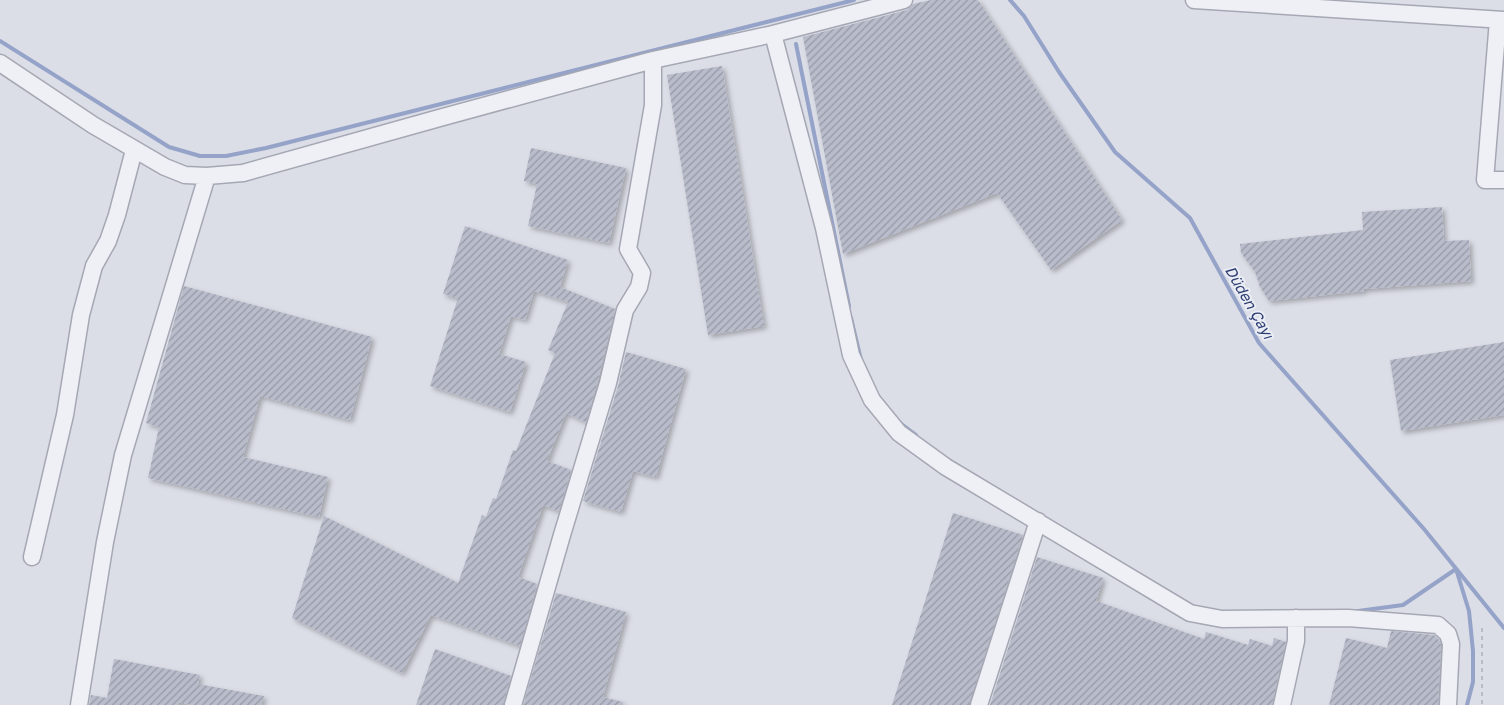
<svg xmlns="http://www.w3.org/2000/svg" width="1504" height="705" font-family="'Golos Text',sans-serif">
  <defs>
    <pattern id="building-hatch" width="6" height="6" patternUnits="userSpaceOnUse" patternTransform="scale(1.25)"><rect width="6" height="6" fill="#b9bcca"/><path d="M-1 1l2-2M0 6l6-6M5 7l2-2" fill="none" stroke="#9699a5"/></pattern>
    <filter id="shadow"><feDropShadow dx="3" dy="3" stdDeviation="2.5" flood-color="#0004"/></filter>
  </defs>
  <rect width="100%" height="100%" fill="#dcdee7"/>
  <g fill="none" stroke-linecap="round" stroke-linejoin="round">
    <!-- stream -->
    <path stroke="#95a3c9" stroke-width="4" d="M1010,0L1024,16L1059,72L1115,152L1190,218L1259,343L1424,529L1504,628
      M0,41L169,147L200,156H226L266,148L854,0
      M796,44L849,306
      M851,318L861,360
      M900,423L916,435
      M1358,611L1403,605L1456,569L1469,611L1473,651V682L1467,705"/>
  </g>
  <!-- building -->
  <path fill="url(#building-hatch)" filter="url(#shadow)" d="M931,0H978L1122,220L1051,270L997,193L843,254L803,37L907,10L913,4Z
    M722,66L764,326L708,335L667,75Z
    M531,148L626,168L609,243L528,226L537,184L524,181Z
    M1442,207L1444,241L1469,240L1471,281L1364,289V291L1269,301L1260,287L1255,272L1241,253L1240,244L1363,230L1362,212Z
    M465,226L568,260L560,287L615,309L598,380L586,422L566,413L547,461L571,470L559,511L543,505L518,577L537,584L520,646L431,615L402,673L292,618L324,516L458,583L482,515L486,517L493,498L496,499L513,450L516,451L555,353L548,350L568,302L534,291L525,320L511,316L499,354L526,362L510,412L430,386L458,298L443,294Z
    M184,286L372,337L350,420L260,396L243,457L328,477L319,517L148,478L159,427L146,423Z
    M1504,342V415L1401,431L1390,360Z
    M626,352L686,369L656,477L633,471L621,512L583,501L618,386Z
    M953,513L1023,535L969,705H892Z
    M1037,557L1103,578L1096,601L1204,639L1206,632L1248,645L1250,639L1272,646L1274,638L1286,642L1272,705H990Z
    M556,593L626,612L603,697L623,702L622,705H523Z
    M1391,631L1434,635L1439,640L1441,645L1438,705H1329L1346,638L1387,648Z
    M435,649L511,676L503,705H416Z
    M114,659L200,675L198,684L264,696L261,705H193L179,702V705H89L91,695L107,698Z"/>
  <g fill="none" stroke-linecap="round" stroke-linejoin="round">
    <defs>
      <path id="minor" d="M1194,0L1504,20
        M1498,20L1485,180H1504
        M773,34L824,228L851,355L872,400L899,433L946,467L1190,613L1222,619L1348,618L1438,625L1448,634L1451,644L1448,705
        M0,63L93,125L165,167L185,175L207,176L243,173L443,117L653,60L773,34L904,0
        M32,557L65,415L81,315L94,266L108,241L117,215L134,150
        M79,705L105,542L123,455L207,176
        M513,705L562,535L608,383L625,310L639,287L642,273L628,249L653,105V60
        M979,705L1038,521
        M1282,705L1296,641V618"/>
    </defs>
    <!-- minor casing -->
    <use href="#minor" stroke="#a5a8b4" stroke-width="19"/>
    <!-- path -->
    <path stroke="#babcc5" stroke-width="2" stroke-dasharray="4 4" stroke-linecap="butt" d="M1482,628V705"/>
    <!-- minor -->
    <use href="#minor" stroke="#eff0f5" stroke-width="16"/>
  </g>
  <g text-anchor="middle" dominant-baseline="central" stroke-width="4" stroke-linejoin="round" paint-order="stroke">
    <!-- water labels -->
    <g font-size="15" font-style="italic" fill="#2e3e73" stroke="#ebedf5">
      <text transform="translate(1250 302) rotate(60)">Düden Çayı</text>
    </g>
  </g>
</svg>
